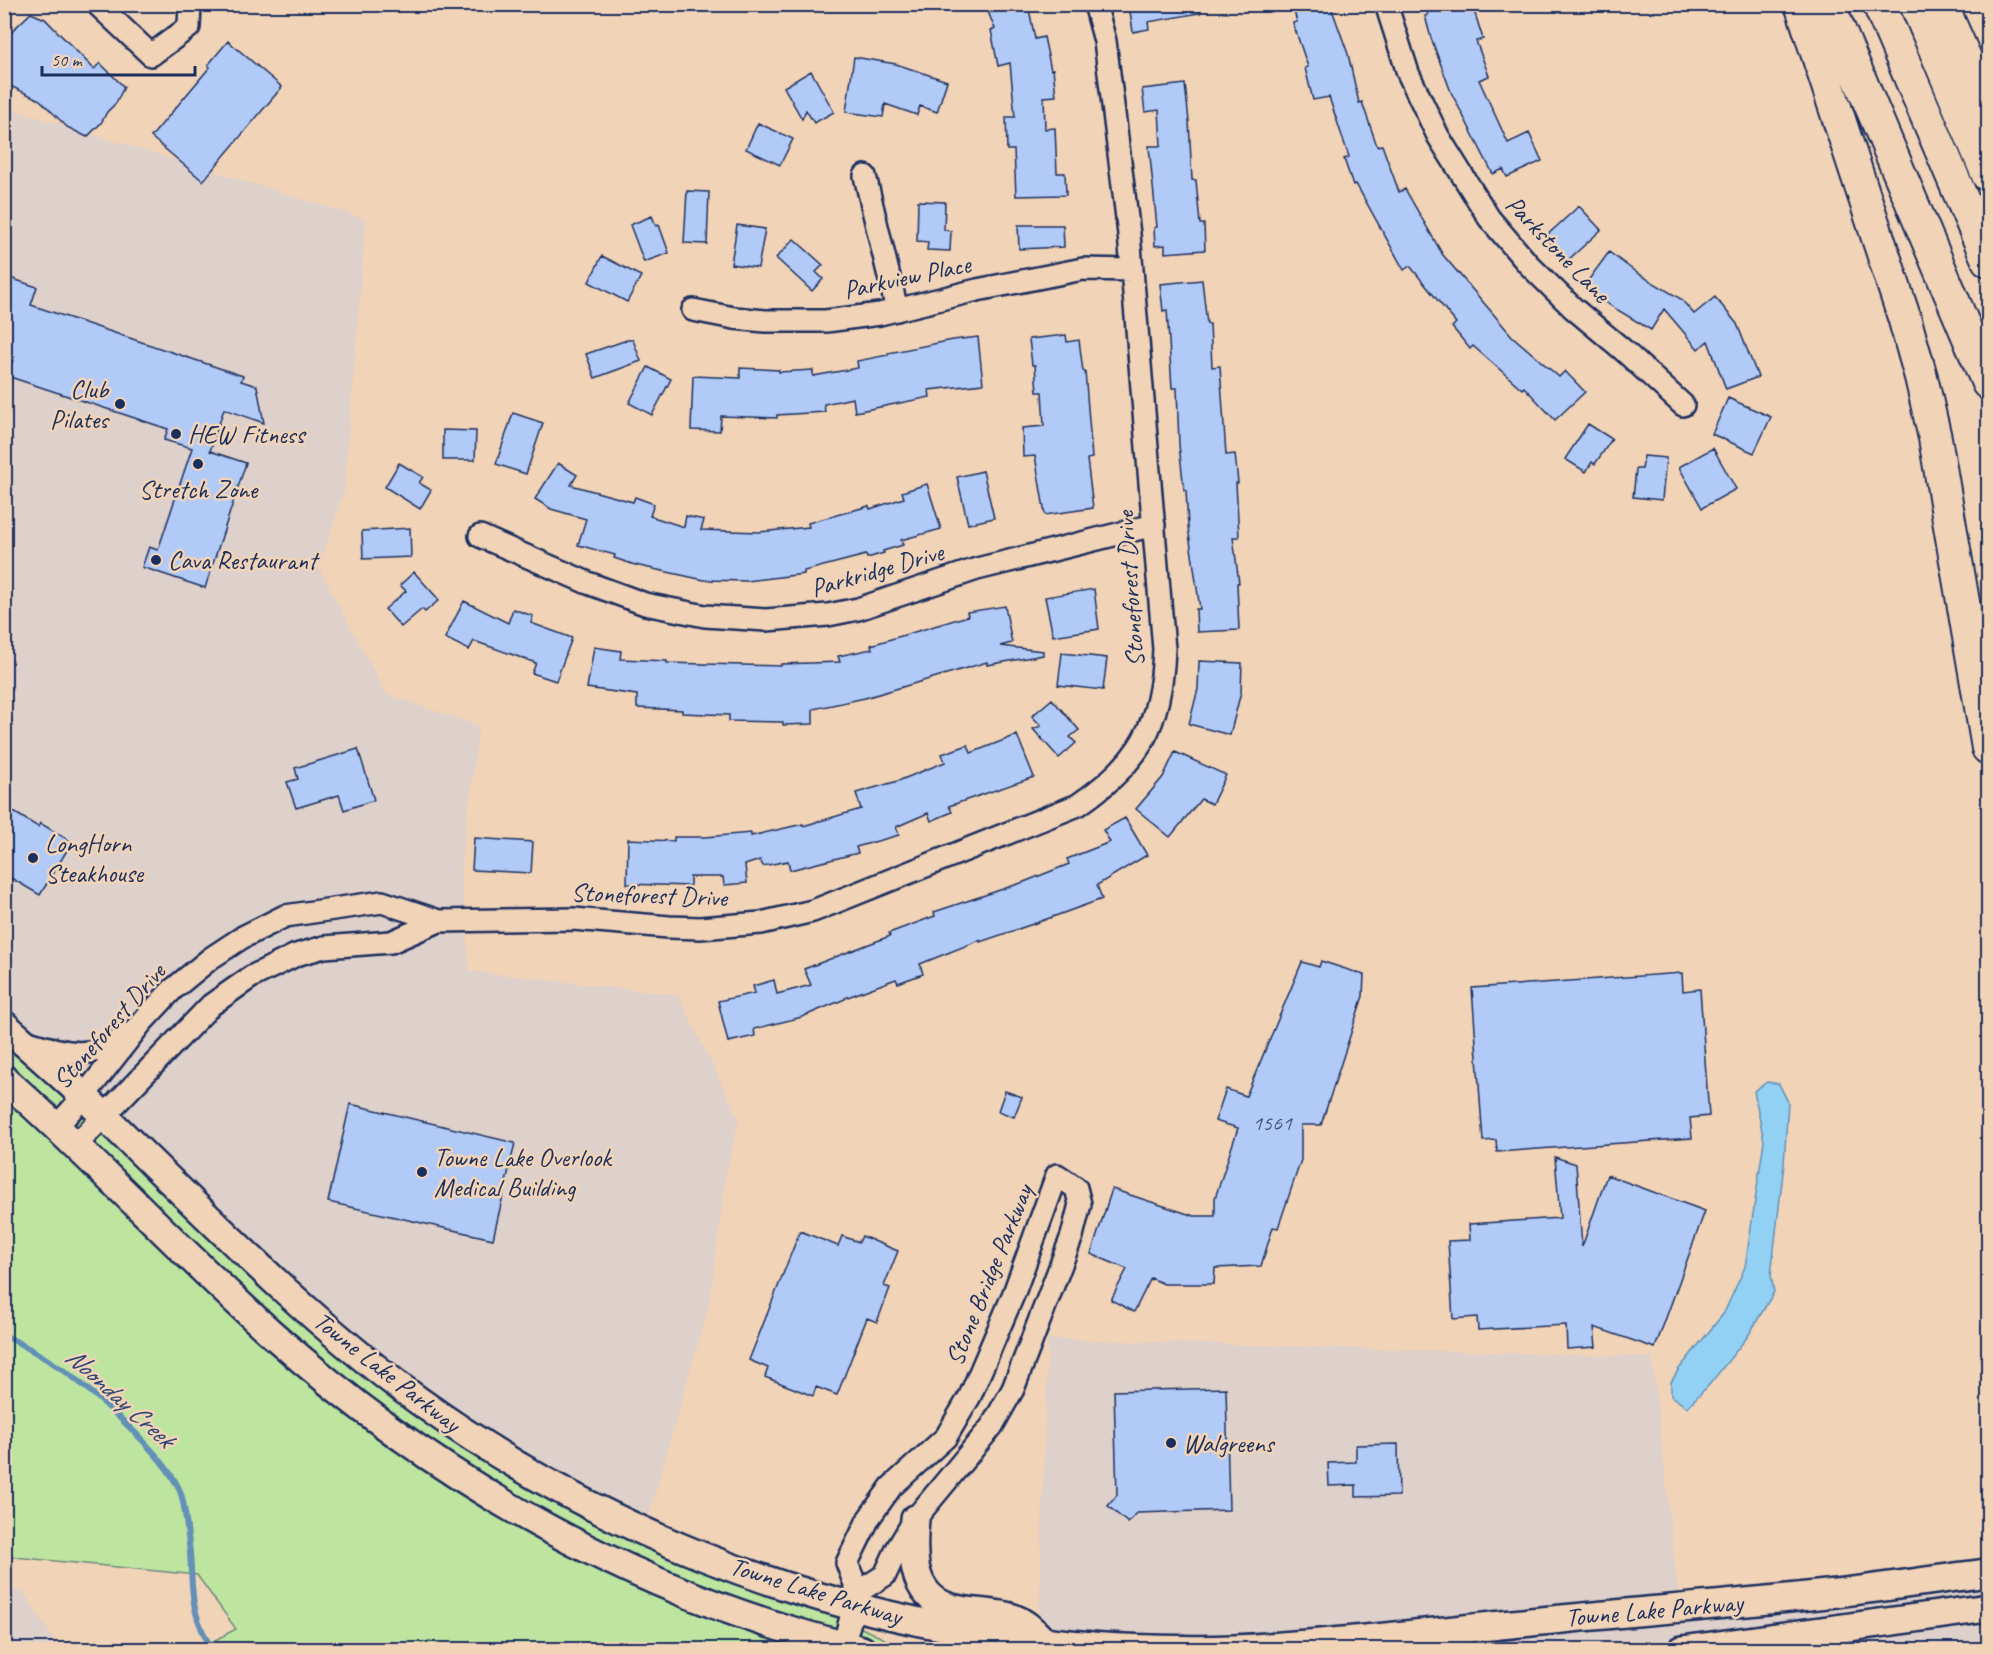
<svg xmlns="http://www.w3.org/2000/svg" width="1993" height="1654" font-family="Caveat,sans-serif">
  <rect width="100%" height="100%" fill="#f1d3b7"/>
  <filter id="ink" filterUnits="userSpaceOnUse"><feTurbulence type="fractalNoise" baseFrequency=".0167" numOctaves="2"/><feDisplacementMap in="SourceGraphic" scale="12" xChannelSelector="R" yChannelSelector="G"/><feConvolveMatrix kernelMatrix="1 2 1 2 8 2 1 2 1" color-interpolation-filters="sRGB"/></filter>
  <g filter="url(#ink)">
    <!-- built -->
    <path fill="#ded0ca" d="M5,107L366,219L344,491L319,568L386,694L479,726L460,871L470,971L678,995L739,1119L726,1174L710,1300L646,1525L534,1478L335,1318L5,1032Z
      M1048,1339L1652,1357L1681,1621L1988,1588V1649L1457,1650L1456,1646L1424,1650H1038Z
      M5,1590L23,1592L60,1649H5Z"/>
    <!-- green -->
    <path fill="#bee5a0" stroke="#6c8a7f" stroke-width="1.5" d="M4,1032L335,1318L534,1478L646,1525L899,1646L927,1649H198L236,1629L197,1575L5,1556Z"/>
    <!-- water -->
    <path fill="#92d1f3" stroke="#6290b7" stroke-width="1.5" d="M1767,1082L1779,1084L1788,1102L1784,1164L1771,1275L1774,1292L1748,1336L1709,1385L1687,1407L1671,1396V1382L1679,1369L1724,1313L1745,1267L1764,1141L1754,1091Z"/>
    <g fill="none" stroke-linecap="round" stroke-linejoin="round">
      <!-- stream -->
      <path stroke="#6290b7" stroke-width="6" d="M4,1335C19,1343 34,1351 48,1360C83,1381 165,1454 180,1491C185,1504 186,1522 188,1536C195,1581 185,1607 213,1650"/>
    </g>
    <!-- building -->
    <path fill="#b1caf7" stroke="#1b2f5e" stroke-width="1.5" d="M985,4H1028L1035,39L1044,37L1051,70L1053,69L1056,96L1044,97L1045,129L1055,128L1057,173H1065L1066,195L1016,196L1014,150H1007L1006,117H1015L1010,63L998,66L991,30L995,29Z
      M1129,4H1199L1200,13L1148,22L1149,29L1133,32Z
      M1292,4H1330L1348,54L1359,103L1362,102L1377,146L1382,145L1399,192L1405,189L1443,255L1512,336L1559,377L1565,371L1585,392L1555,420L1524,387L1522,389L1473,346L1470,349L1452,327L1456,323L1410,266L1404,270L1356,184L1353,185L1344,159L1349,157L1329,97L1313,100L1305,68L1308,67L1293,23L1297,22Z
      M1425,4H1472L1483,39L1476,41L1489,76L1479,80L1508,143L1529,133L1542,161L1507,177L1503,169L1493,174L1451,92L1431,38L1425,16L1428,15Z
      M31,13L45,19L94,69L100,63L124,87L116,103L107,112L101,123L87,137L67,127L40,100L4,83V44L14,29Z
      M228,41L282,87L203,181L151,137L210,67L208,65Z
      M854,57L896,64L947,81L937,112L920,106L917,115L885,104L883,117L846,112Z
      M811,71L834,112L814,123L806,110L802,119L784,87Z
      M1185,84L1189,121L1192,180H1196L1200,224H1204L1205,250L1165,253V245L1155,246L1154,228L1157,227L1149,146H1161L1159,110L1145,112L1142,89Z
      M758,123L793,139L780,165L746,149Z
      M687,191L709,192L707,244L684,243Z
      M918,201L945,202L944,230L951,231L950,251L927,250L928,242L917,241Z
      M1579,206L1601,230L1567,261L1545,237Z
      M652,216L656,226L659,225L669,253L644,262L630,225Z
      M737,225L765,229L758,268L731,264Z
      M1018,225H1063L1064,247L1019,249Z
      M794,239L823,265L816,272L823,279L812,291L776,258Z
      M1609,252L1637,273L1681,299L1694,314L1715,297L1737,324L1758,377L1726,389L1708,341L1698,349L1664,309L1651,330L1606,303L1584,286Z
      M602,256L641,276L627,302L589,282Z
      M4,276L37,287L31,305L243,376L241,381L257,386L264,423L224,409L210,451L246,463L205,588L142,567L149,547L158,550L192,448L164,440L168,429L7,376L14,357L4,354Z
      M1202,280L1207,324H1210L1212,367L1220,366L1226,455L1235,454L1238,483H1236L1239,537H1233L1239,583H1237L1239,630L1197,632L1196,609H1200L1188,527L1186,490H1184L1179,445L1177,388H1172L1167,310L1163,311L1160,284Z
      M1066,335L1067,342L1079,340L1083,371H1085L1092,458L1087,459L1093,508L1045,515L1035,456L1023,457L1022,428L1044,426L1042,392H1037L1035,365H1032L1029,339Z
      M978,337L983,384L929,390L930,397L855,412L853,398L824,404L825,412L777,415V418L721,416L720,431L691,430L693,376L740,378V368L779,370V372L813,370V376L858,368L857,361L888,355V353L953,340Z
      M627,340H633L641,361L595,378L586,354Z
      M648,367L671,379L652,415L629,403Z
      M1728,398L1771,417L1754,453L1712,434Z
      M513,413L543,423L526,474L496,464Z
      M1588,424L1612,439L1595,464L1592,462L1586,472L1565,459Z
      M443,430L476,431L475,460H443Z
      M1713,448L1736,489L1702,508L1679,467Z
      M1644,456L1666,458L1662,500L1633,497L1636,469H1642Z
      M399,463L423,477L419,483L431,490L420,509L385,487Z
      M558,463L577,475L571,485L633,502L635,497L654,504L650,516L684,527L686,516L704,520L701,530L759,532L809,527L808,523L869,506L870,509L904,498L902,492L927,484L941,529L901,540L903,545L883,551L884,553L867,558L866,555L804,571V574L747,581L704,580L635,565L614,558L615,555L578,545L586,519L551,509L535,499Z
      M983,471L994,518L968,524L957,477Z
      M410,528L411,557L363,559L362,531Z
      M414,572L439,600L425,612L422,609L401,627L385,609L406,591L400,585Z
      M1094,589L1099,629L1053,636L1045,597Z
      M464,601L508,623L513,609L533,616L531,623L572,638L556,681L532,673L536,663L474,641L469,650L445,638Z
      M1005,606L1012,643L1000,646L1043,651V655L987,665V662L865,698L813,709V724L783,725V722L729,721V715L682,713V710L637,708V695L587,688L594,647L621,651L620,659L667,661V663L781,666V664L840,662L838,656L872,649L871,645L968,616L967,612Z
      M1062,653L1107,658L1103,690L1058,685Z
      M1199,661L1242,663L1241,692L1230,735L1189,724L1198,689Z
      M1052,699L1079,730L1070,737L1076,743L1059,758L1033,729L1041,726L1032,716Z
      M1017,735L1034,777L949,806L952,812L931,821L928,813L896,827L899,835L856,847L858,853L790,870L788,861L763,866L760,860L745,865L747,883L724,885L723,877H690V886L627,884L628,839L674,841V837H705L751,833V836L803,824V826L861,809L856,793L898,781L945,762L942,754L968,745L971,753Z
      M358,749L374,800L344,810L339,795L296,808L287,782L298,779L295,768Z
      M1175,752L1226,775L1212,804L1201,799L1170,837L1136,809L1163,777Z
      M4,806L38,827L40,823L72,842L40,895L4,874Z
      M1125,818L1147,855L1097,885L1102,899L1033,924L980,942V940L920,964L923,974L898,983L896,979L845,998V999L802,1017L754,1029L755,1036L728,1042L718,1001L755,993L753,986L774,980L777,994L811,985L804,969L890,936L889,933L935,916L934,912L1024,882L1069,864L1067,859L1110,842L1103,830Z
      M474,838L533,842L531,873L472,870Z
      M1321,961L1364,975L1363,996L1321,1125H1301V1160L1278,1228L1273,1227L1261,1266L1215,1268L1214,1284H1164L1151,1278L1134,1312L1111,1300L1127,1269L1091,1254L1112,1189L1194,1216H1215V1198L1238,1128L1215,1121L1226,1089L1246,1096L1302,962L1319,967Z
      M1682,973L1683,991L1700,989L1709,1116L1690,1118L1692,1138L1497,1152L1496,1140L1483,1141L1472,988Z
      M1005,1091L1022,1097L1014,1117L998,1111Z
      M350,1104L515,1143L493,1239L328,1202Z
      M1555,1157L1576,1164L1582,1247L1607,1175L1705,1211L1655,1348L1594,1327L1596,1347L1567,1349L1566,1325L1478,1330L1477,1317L1453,1319L1448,1241L1470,1240L1469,1224L1560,1218Z
      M800,1231L838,1246L842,1236L859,1242L862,1236L898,1251L884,1286L890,1288L877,1322L867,1318L837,1395L816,1387L813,1396L765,1377L768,1368L749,1360Z
      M1226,1388L1229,1510L1137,1513L1128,1523L1108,1506L1117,1495L1114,1391Z
      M1398,1444L1399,1496L1356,1497V1485L1329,1486L1328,1463L1356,1462V1445Z"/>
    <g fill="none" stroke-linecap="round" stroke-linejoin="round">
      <defs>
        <path id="minor" d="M97,4L151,55L189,27L190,4
          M1386,4L1408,73L1438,136L1489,218L1529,265L1573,308L1622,349L1683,405
          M865,176L897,310
          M693,310L734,318L765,321H826L880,314L977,290L1083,269L1132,270
          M480,536L588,583L645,604L705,616L766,620L828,615L858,609L977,569L1154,525
          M28,1042C66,1054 94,1061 128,1034
          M57,1126L84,1096L142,1022L172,990L211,958L243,937L285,916L382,902L439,921L573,919L669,927L700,928L761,923L813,911L1078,805C1141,762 1161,725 1164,649L1129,234L1105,41L1095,4
          M76,1145L211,1005L251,977L296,955L324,947L391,942L439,921
          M842,1650L858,1592L847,1563L869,1518L891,1487L946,1437L970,1396L1014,1293L1057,1175L1076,1188L1080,1204L1072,1236L1013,1389L992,1426L915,1519L897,1549L885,1575L858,1592"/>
        <path id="major" d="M4,1025C37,1054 71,1083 102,1114C204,1213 304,1317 419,1401C594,1527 801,1610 1015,1638C1051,1642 1088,1647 1125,1648C1172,1650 1220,1651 1267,1647C1359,1641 1450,1630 1541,1621C1639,1611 1738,1604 1836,1593C1887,1587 1938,1579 1988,1573
          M4,1079C96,1160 179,1251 271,1333C440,1484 641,1596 862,1650
          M915,1519C912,1552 910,1594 948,1607C969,1614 992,1611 1013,1618C1025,1622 1034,1631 1042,1640
          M1682,1650L1988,1608"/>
        <path id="highway" d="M1801,4L1904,317L1921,377L1935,438L1988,748
          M1828,4L1988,383
          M1879,4L1988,260
          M1916,4L1988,175
          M1941,4L1988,110"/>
      </defs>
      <!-- minor casing -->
      <use href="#minor" stroke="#1b2f5e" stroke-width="26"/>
      <!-- major casing -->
      <use href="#major" stroke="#1b2f5e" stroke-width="32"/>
      <!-- highway casing -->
      <use href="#highway" stroke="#1b2f5e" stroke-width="36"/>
      <!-- minor -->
      <use href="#minor" stroke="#f1d3b7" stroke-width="21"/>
      <!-- major -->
      <use href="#major" stroke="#f1d3b7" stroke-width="27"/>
      <!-- highway -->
      <use href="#highway" stroke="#f1d3b7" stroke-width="32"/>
    </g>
  </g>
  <!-- markers -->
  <g fill="#1b2f5e" stroke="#f1d3b7" stroke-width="2">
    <circle cx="120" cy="404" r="6"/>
    <circle cx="176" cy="434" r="6"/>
    <circle cx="198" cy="464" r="6"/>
    <circle cx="156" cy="560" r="6"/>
    <circle cx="33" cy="858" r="6"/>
    <circle cx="422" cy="1172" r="6"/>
    <circle cx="1171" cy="1443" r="6"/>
  </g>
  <g text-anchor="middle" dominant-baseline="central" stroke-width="5" stroke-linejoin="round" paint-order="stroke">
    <!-- number labels -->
    <g font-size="22" fill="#405684">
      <text x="1272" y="1123">1561</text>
    </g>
    <!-- street labels -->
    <g font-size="26" fill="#1b2f5e" stroke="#f1d3b7">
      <text transform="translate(1558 249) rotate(46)">Parkstone Lane</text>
      <text transform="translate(907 277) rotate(-12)">Parkview Place</text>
      <text transform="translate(877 570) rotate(-16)">Parkridge Drive</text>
      <text transform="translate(1130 589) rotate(-94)">Stoneforest Drive</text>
      <text transform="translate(649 895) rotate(2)">Stoneforest Drive</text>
      <text transform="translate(109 1026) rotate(-49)">Stoneforest Drive</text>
      <text transform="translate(989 1275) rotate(-68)">Stone Bridge Parkway</text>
      <text transform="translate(387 1372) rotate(38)">Towne Lake Parkway</text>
      <text transform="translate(816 1591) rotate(17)">Towne Lake Parkway</text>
      <text transform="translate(1654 1610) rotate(-5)">Towne Lake Parkway</text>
    </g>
    <!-- poi labels -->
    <g font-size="26" fill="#1b2f5e" stroke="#f1d3b7" text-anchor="start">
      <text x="108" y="389" text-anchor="end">Club<tspan x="108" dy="30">Pilates</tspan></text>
      <text x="188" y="434">HEW Fitness</text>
      <text x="198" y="489" text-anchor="middle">Stretch Zone</text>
      <text x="168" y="560">Cava Restaurant</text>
      <text x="45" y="843">LongHorn<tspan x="45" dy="30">Steakhouse</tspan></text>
      <text x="434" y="1157">Towne Lake Overlook<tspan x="434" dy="30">Medical Building</tspan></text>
      <text x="1183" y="1443">Walgreens</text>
    </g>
    <!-- water labels -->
    <g font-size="27" font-style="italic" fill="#2d4774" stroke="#f1d3b7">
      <text transform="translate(120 1397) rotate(42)">Noonday Creek</text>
    </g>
  </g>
  <!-- margin -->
  <rect width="1993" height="1654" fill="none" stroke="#f1d3b7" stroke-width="24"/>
  <rect x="12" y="12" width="1969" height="1630" fill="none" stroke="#1b2f5e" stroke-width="2" filter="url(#ink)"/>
  <!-- scale -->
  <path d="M42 66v9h153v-9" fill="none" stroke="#1b2f5e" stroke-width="3"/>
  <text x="51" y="66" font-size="18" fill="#1b2f5e" stroke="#f1d3b7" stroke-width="4.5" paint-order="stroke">50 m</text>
</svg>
